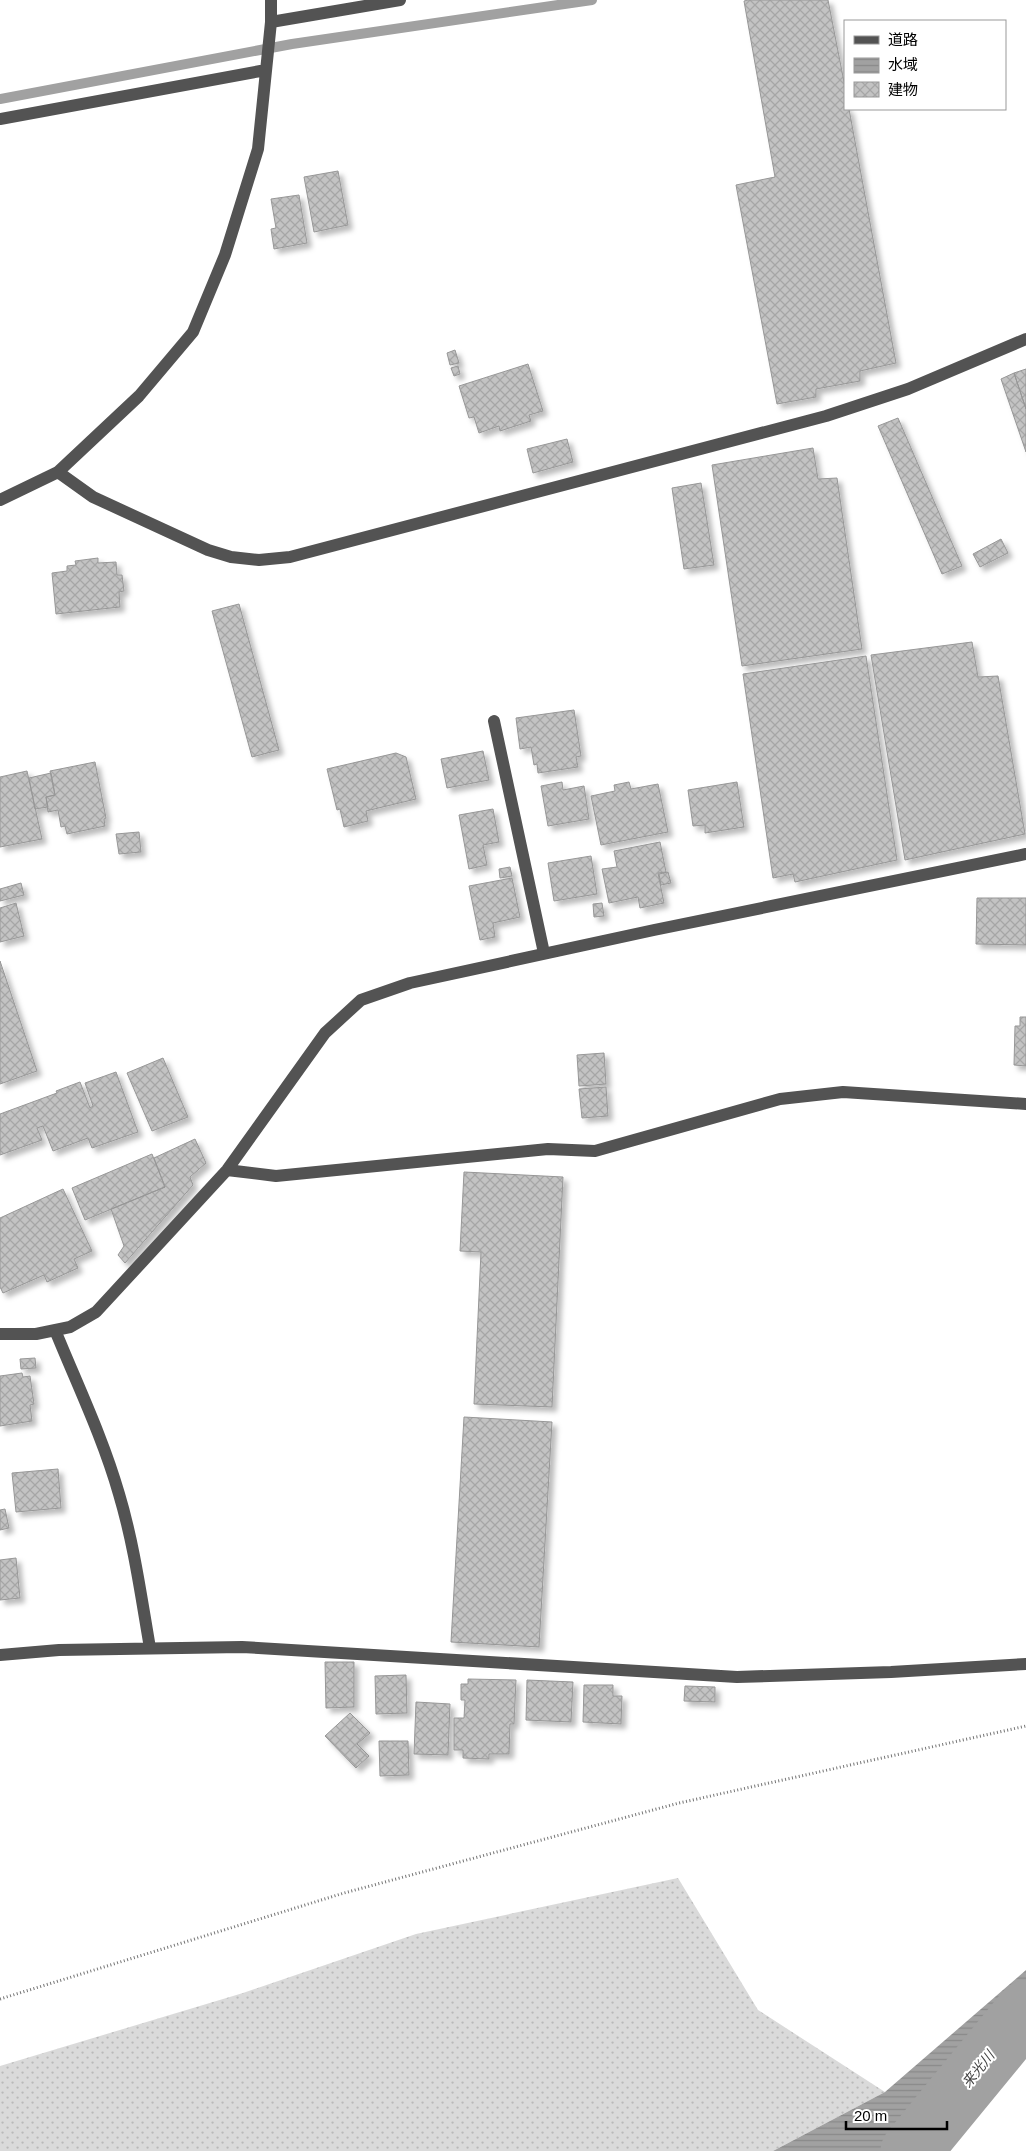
<svg xmlns="http://www.w3.org/2000/svg" width="1026" height="2151" font-family="Arial,'Noto Sans JP',sans-serif">
  <defs>
    <pattern id="grass-dots" width="8" height="8" patternUnits="userSpaceOnUse" patternTransform="scale(1.25)"><rect width="8" height="8" fill="#dadada"/><path d="M2 2h.1M6 6h.1" fill="none" stroke="#b9b9b9" stroke-width="1.8" stroke-linecap="round"/></pattern>
    <pattern id="water-rules" width="6" height="5" patternUnits="userSpaceOnUse" patternTransform="scale(1.25)"><rect width="6" height="5" fill="#a1a1a1"/><path d="M0 2.5h6" fill="none" stroke="#898989"/></pattern>
    <pattern id="building-cross-hatch" width="8" height="8" patternUnits="userSpaceOnUse" patternTransform="scale(1.25)"><rect width="8" height="8" fill="#c3c3c3"/><path d="M0 0l8 8M0 8l8-8" fill="none" stroke="#a6a6a6"/></pattern>
    <filter id="shadow"><feDropShadow dx="4.5" dy="4.5" stdDeviation="2.5" flood-color="#0004"/></filter>
  </defs>
  <rect width="100%" height="100%" fill="#fff"/>
  <!-- grass -->
  <path fill="url(#grass-dots)" d="M678,1878L758,2010L885,2092L773,2151H0V2066L243,1993L416,1934Z"/>
  <!-- water -->
  <path fill="url(#water-rules)" d="M1026,1970V2024L932,2104L895,2151H773L885,2092Z"/>
  <g fill="none" stroke-linecap="round" stroke-linejoin="round">
    <!-- stream -->
    <path stroke="#a1a1a1" stroke-width="10" d="M0,99L292,44L592,0"/>
    <!-- river -->
    <path stroke="#a1a1a1" stroke-width="61" d="M911,2151L1026,2011"/>
  </g>
  <!-- building -->
  <path fill="url(#building-cross-hatch)" stroke="#979797" filter="url(#shadow)" d="M748,0H828L845,87V109H849L896,363L860,371V381L816,389V397L777,404L736,185L775,177L744,1Z
    M338,171L348,225L314,232L304,177Z
    M299,195L307,243L274,249L271,229L276,228L271,199Z
    M455,350L459,363L450,365L447,353Z
    M528,364L543,411L529,415L531,421L500,431L499,426L479,433L474,417L469,418L459,386Z
    M458,366L460,374L454,376L451,368Z
    M1026,369V409L1014,373Z
    M1014,373L1026,409V452L1001,379Z
    M898,418L962,566L942,574L878,426Z
    M567,439L573,462L533,473L527,449Z
    M813,448L818,479L837,478L862,649L742,666L712,465Z
    M701,483L714,565L684,569L672,488Z
    M1001,539L1008,553L980,567L973,554Z
    M98,558V563L116,562L117,575H122L124,591L119,592L120,607L56,614L52,573L67,571V566L76,565L75,561Z
    M239,604L279,750L252,757L212,611Z
    M972,642L978,677L998,676L1025,834L905,860L871,655Z
    M866,656L897,860L795,882L793,874L773,878L743,674Z
    M574,710L581,756L576,757L578,767L538,773L537,764L534,765L531,747L520,749L516,718Z
    M483,751L489,780L447,788L441,759Z
    M396,753L406,757L416,799L366,811L368,821L344,827L340,809L337,810L327,769Z
    M95,762L106,818L104,819L105,826L67,834L65,826L61,827L58,810L48,812L46,797L55,795L50,771Z
    M27,771L42,839L0,847V777Z
    M51,773L55,795L46,797L48,807L35,809L29,778Z
    M562,782L563,790L584,786L589,819L548,826L541,786Z
    M629,782L631,789L658,784L668,832L601,845L591,796L615,791L614,785Z
    M737,782L744,827L705,833V825L693,826L688,790Z
    M493,809L499,842L483,845L487,865L469,869L459,815Z
    M139,832L141,852L119,854L116,834Z
    M660,842L666,872L658,873L664,903L640,908L638,897L609,903L602,869L617,867L614,851Z
    M591,856L597,894L554,901L548,863Z
    M510,867L512,876L500,878L499,869Z
    M668,872L671,883L661,885L659,874Z
    M512,878L520,917L493,923L495,937L480,940L469,886Z
    M21,883L24,895L0,901V889Z
    M977,898H1026V945L976,944Z
    M16,903L24,936L0,942V908Z
    M602,903L604,916L594,917L593,904Z
    M0,961L37,1071L0,1084Z
    M1020,1017H1026V1066L1014,1065L1015,1026H1020Z
    M604,1053L606,1084L579,1086L577,1055Z
    M163,1058L188,1117L152,1131L127,1073Z
    M116,1072L138,1132L92,1148L88,1138L53,1151L43,1126L37,1128L42,1140L0,1155V1114L57,1093L56,1091L80,1082L90,1108L93,1106L85,1083Z
    M606,1087L608,1116L582,1118L579,1089Z
    M195,1139L206,1163L190,1177L193,1185L125,1263L118,1255L124,1246L111,1209L165,1187L154,1158Z
    M152,1154L165,1187L85,1220L72,1188Z
    M464,1172L563,1177L552,1407L474,1404L481,1252L460,1251Z
    M63,1189L92,1251L74,1259L78,1268L47,1282L44,1275L3,1293L0,1287V1218Z
    M35,1358L36,1368L21,1369L20,1359Z
    M22,1373L23,1377L30,1376L34,1404L30,1405L32,1421L0,1426V1376Z
    M464,1417L552,1422L539,1647L451,1642Z
    M58,1469L61,1508L16,1512L12,1473Z
    M5,1509L9,1528L0,1530V1510Z
    M16,1558L20,1598L0,1600V1560Z
    M325,1662H354V1707L326,1708Z
    M406,1675L407,1713L376,1714L375,1676Z
    M468,1679L516,1680L514,1724H510L509,1754H489V1759L463,1758V1750H454V1718H464L465,1700H461V1684H468Z
    M527,1680L573,1682L571,1722L526,1720Z
    M584,1685H613V1696H622L621,1724L583,1722Z
    M685,1686L715,1687V1702L684,1701Z
    M416,1702L450,1704L448,1755L414,1754Z
    M350,1713L370,1733L357,1744L369,1756L356,1768L325,1736Z
    M379,1741H408L409,1775L380,1776Z"/>
  <g fill="none" stroke-linecap="round" stroke-linejoin="round">
    <!-- path -->
    <path stroke="#757575" stroke-width="3" stroke-dasharray="1 2.5" stroke-linecap="butt" d="M0,1999L344,1893L679,1803L1026,1726"/>
    <!-- minor -->
    <path stroke="#535353" stroke-width="12" d="M271,22L400,0
      M0,119L266,70
      M58,472L93,497L208,550L231,557L259,560L290,557L826,416L908,389L1026,339
      M0,500L58,472L139,396L193,332L225,255L258,149L271,22V0
      M494,721L544,953
      M227,1170L276,1176L548,1149L595,1151L780,1099L843,1092L1026,1104
      M55,1330C77,1384 103,1438 119,1494C134,1544 141,1596 150,1648
      M0,1334H36L70,1327L96,1312L227,1170L325,1033L361,1000L410,983L654,930L1026,854
      M0,1655L59,1650L242,1647L737,1677L891,1672L1026,1664"/>
  </g>
  <g text-anchor="middle" dominant-baseline="central" stroke-width="4" stroke-linejoin="round" paint-order="stroke">
    <!-- water labels -->
    <g font-size="14" font-style="italic" fill="#424242" stroke="#fff">
      <text transform="translate(978 2069) rotate(-51)">来光川</text>
    </g>
  </g>
  <!-- legend -->
  <rect x="844" y="20" width="162" height="90" fill="#ffffff" stroke="#999999"/>
  <rect x="854" y="36" width="25" height="8" fill="#535353" stroke="#999999"/>
  <text x="888" y="45" font-size="15" fill="#000000">道路</text>
  <rect x="854" y="58" width="25" height="15" fill="url(#water-rules)" stroke="#999999"/>
  <text x="888" y="70" font-size="15" fill="#000000">水域</text>
  <rect x="854" y="82" width="25" height="15" fill="url(#building-cross-hatch)" stroke="#999999"/>
  <text x="888" y="95" font-size="15" fill="#000000">建物</text>
  <!-- scale -->
  <path d="M846 2121v8h101v-8" fill="none" stroke="#000000" stroke-width="2.5"/>
  <text x="854" y="2121" font-size="15" fill="#000000" stroke="#ffffff" stroke-width="4" paint-order="stroke">20 m</text>
</svg>
